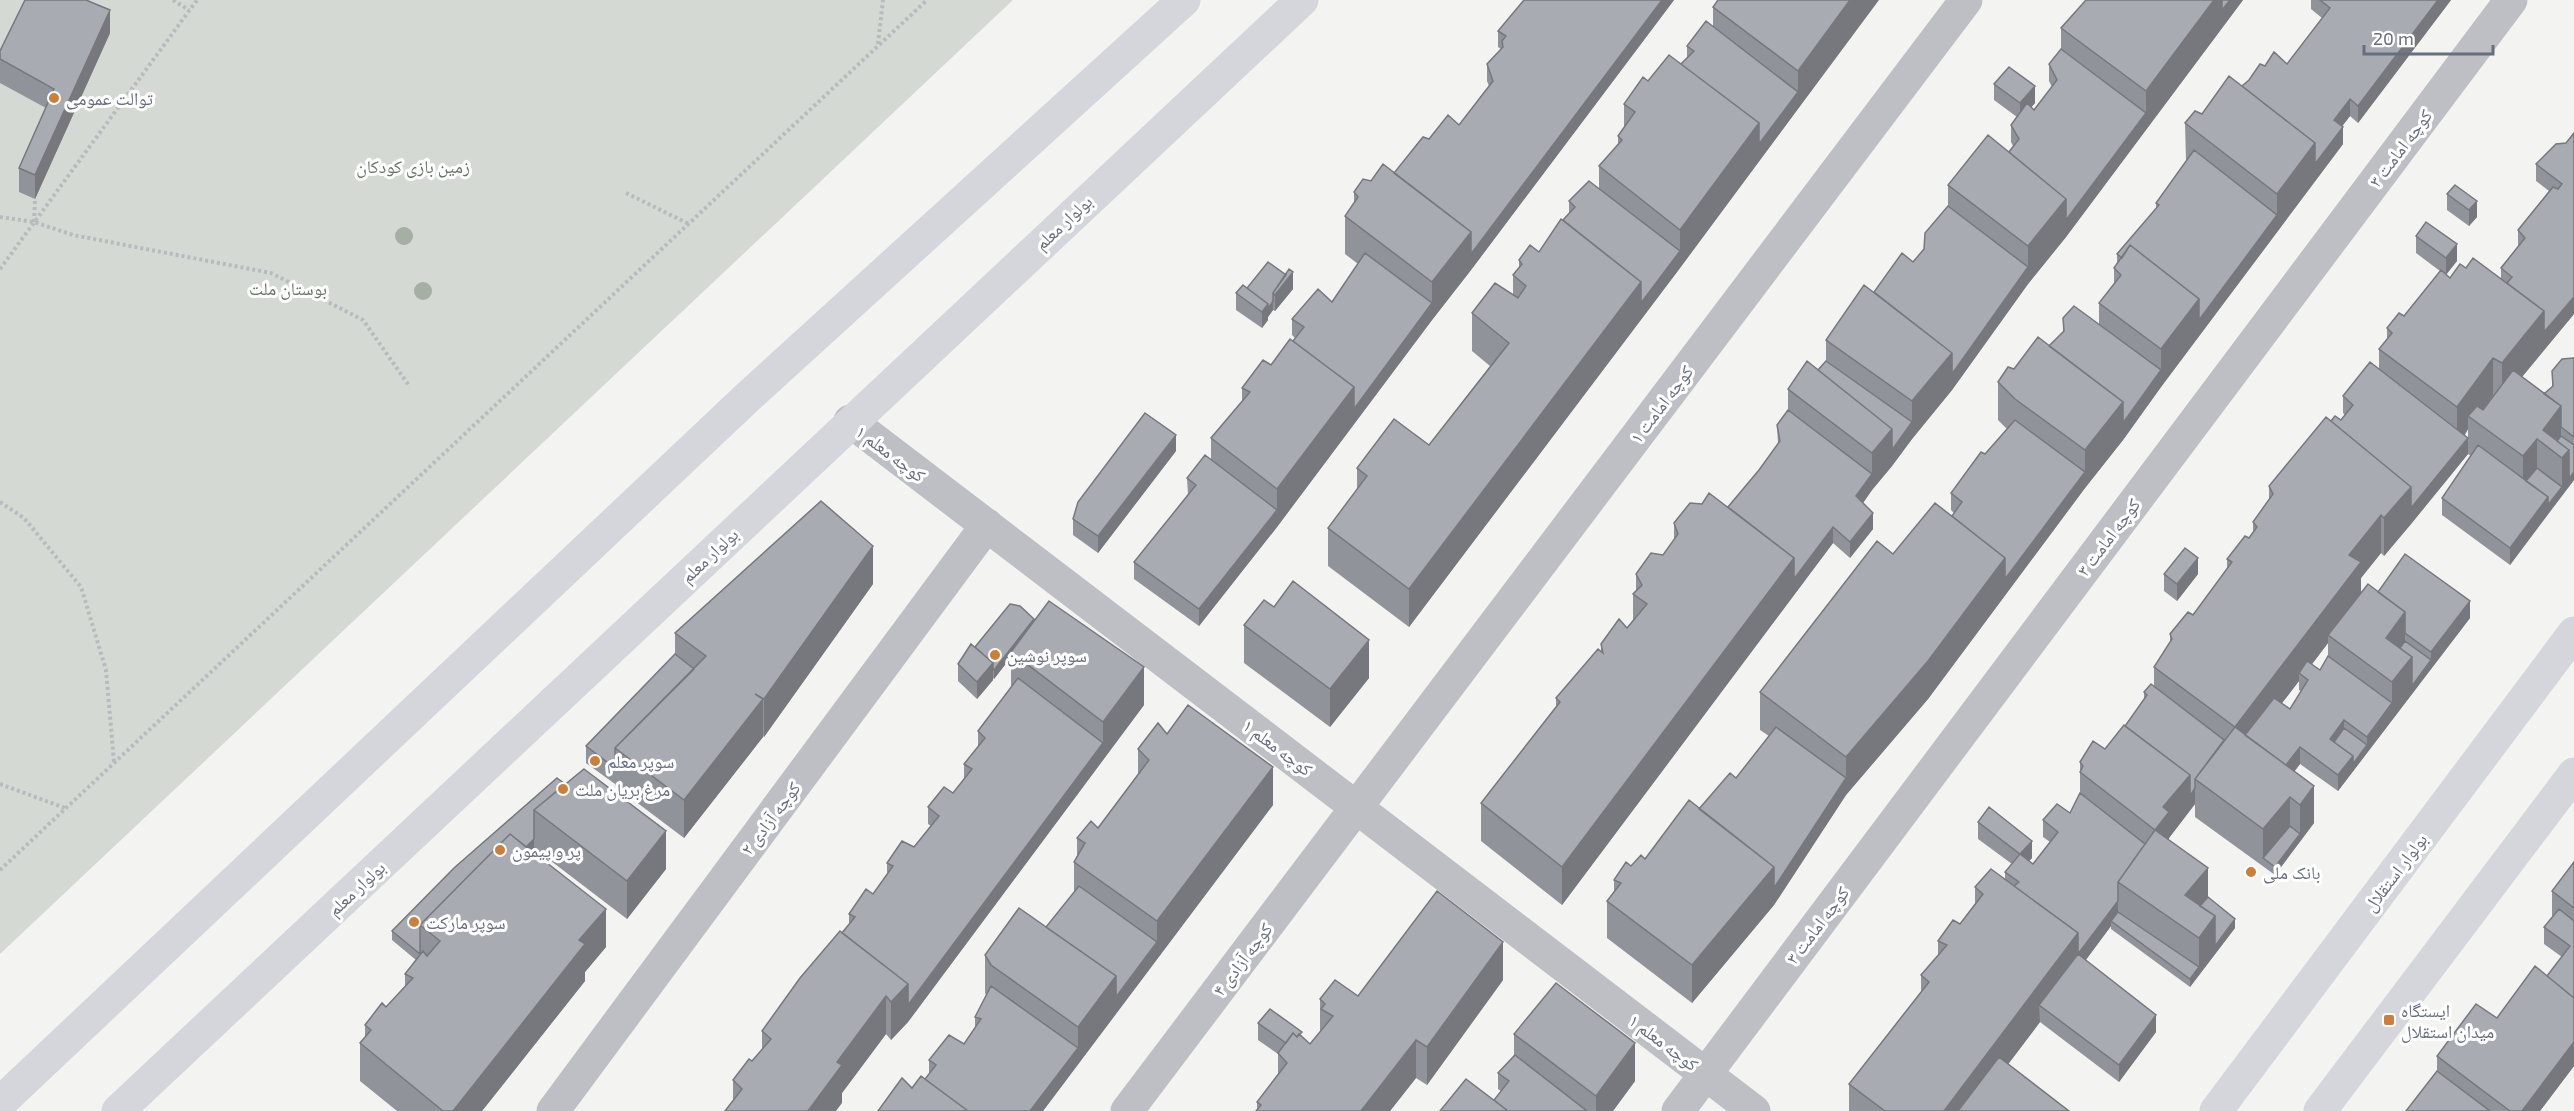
<svg xmlns="http://www.w3.org/2000/svg" width="2574" height="1111" font-family="'Exo 2','Noto Naskh Arabic',sans-serif">
  <rect width="100%" height="100%" fill="#f3f4f1"/>
  <!-- green -->
  <path fill="#d4dad3" d="M0,0H1013L0,954Z"/>
  <g fill="none" stroke-linecap="round" stroke-linejoin="round">
    <!-- path -->
    <path stroke="#b9babd" stroke-width="4" stroke-dasharray="3 3" stroke-linecap="butt" d="M173,0L189,10
      M878,44L883,0
      M626,193L689,224
      M0,217L34,222L73,235L271,273L363,320L410,387
      M34,222L35,199
      M0,269L197,0
      M0,502L24,518L81,587L106,670L114,762
      M0,784L65,808
      M0,870L927,0"/>
    <!-- street -->
    <path stroke="#bebfc4" stroke-width="33" d="M850,421L1754,1111
      M553,1111L987,525
      M1127,1111L1966,0
      M1678,1111L2511,0"/>
    <!-- secondary -->
    <path stroke="#d4d6db" stroke-width="33" d="M2216,1111L2574,633
      M2320,1111L2574,774"/>
    <!-- primary -->
    <path stroke="#d4d6db" stroke-width="33" d="M0,1103L750,395L1184,0
      M118,1111L1302,0"/>
  </g>
  <!-- trees -->
  <g fill="#a5afa4">
    <circle cx="404" cy="236" r="9"/>
    <circle cx="423" cy="291" r="9"/>
  </g>
  <!-- wall -->
  <path fill="#909399" fill-rule="evenodd" d="M1524,0H1674L1471,270L1432,320L1277,527L1199,626L1134,579V562L1188,495L1187,478L1211,459V438L1242,401V388L1271,365L1295,338L1292,335V319L1332,302L1358,264L1345,254V216L1354,203V192L1371,181L1394,173L1429,139L1459,125L1489,86L1487,81V64L1501,49L1498,47V31Z
    M2086,0H2243L2066,237L2028,284L1952,390L1912,439L1892,466L1872,490L1863,503L1873,529L1850,558L1833,543L1562,905L1481,841V803L1556,707V698L1601,651V644L1627,628L1633,620V594L1636,591V574L1663,555L1674,540V523L1728,507L1759,470L1778,444L1777,425L1788,410V389L1818,370L1826,361V340L1874,292L1913,262L1924,249L1948,206V185L2009,152L2013,146L2011,142V125L2017,117L1994,100V84L2035,103L2031,107L2034,110L2052,87L2049,81V64L2061,49V28Z
    M2311,0H2451L2358,123L2350,116L2342,126L2343,144L2161,387L2123,440L2085,488L1928,699L1846,795L1774,905L1692,1003L1607,938V901L1614,891V880L1631,866L1645,859L1699,809L1736,778L1769,736L1760,730V692L1893,554L1952,516L1954,513L1951,510V493L2007,429L1998,420V382L2014,369L2049,346L2063,332V318L2099,324V303L2114,284V268L2117,264V254L2156,209V203L2186,161L2185,123L2202,114L2242,86L2265,66L2287,64L2322,18L2311,9Z
    M1713,7H1873L1680,268L1409,627L1328,566V528L1357,489V468L1429,445L1490,366L1472,351V313L1513,295V275L1519,268V260L1539,252L1563,220L1569,213V201L1599,189V166L1618,145V136L1624,127V104L1648,81L1681,64L1687,58V46L1713,27Z
    M110,33L35,199L19,192V168L46,108L0,83V51Z
    M2574,133V314L2522,377L2544,394L2552,387V371L2574,358V480L2510,565L2442,515V498L2471,456L2468,454L2411,524L2384,556L2381,553L2361,578V594L2378,592L2470,618L2338,791L2300,764L2294,771L2314,823L2275,875L2195,817V804L2169,838V840L2208,897L2235,928L2190,987L2111,929V926L2085,961L2156,1032L2119,1082L2040,1022L2008,1064L2069,1111H1849V1084L1921,992V975L1938,956V941L1960,924L1975,904V887L2005,879V872L2012,864L1978,839V822L2032,858L2029,861L2033,864L2050,842L2043,837V820L2070,813L2080,793V762L2105,749L2125,726L2144,700V692L2154,686V667L2170,643V634L2193,615L2227,569V559L2249,538L2253,533V522L2269,499V486L2331,421L2341,420L2345,415L2343,413V396L2379,369V349L2387,339V328L2404,316L2440,271L2416,253V236L2457,261L2446,274L2450,278L2466,268L2501,278V268L2518,246V230L2549,191L2536,181V164L2566,143ZM2468,429V438L2465,435ZM2328,643V656L2320,670L2312,664ZM2299,681V690L2301,691L2290,709L2282,703Z
    M2447,194L2477,201V217L2469,226L2447,210Z
    M1247,288L1293,289L1275,311L1273,310L1268,317V320L1262,328L1236,310V293Z
    M1176,451L1098,553L1073,535V519Z
    M2164,574H2198L2177,601L2164,591Z
    M873,584L764,737L763,736V737L684,838L615,786V784L586,763V746L675,655V633Z
    M1034,620L1144,705L908,1022L891,1040L886,1034L842,1093V1103L733,1101V1080L752,1061L762,1050V1031L849,924V914L873,894L887,875V863L914,847L931,826L928,824V807L953,793L964,779V764L978,748V731L1011,687V657L994,679L993,678V680L977,699L958,681V664L975,647Z
    M1244,625L1369,678L1330,727L1244,663Z
    M1167,734L1273,805L1043,1111L912,1088L925,1079L929,1074V1060L964,1044L975,1028V1017L986,995L985,993V955L1046,927L1074,892V862L1077,856V838L1098,828L1138,774V749Z
    M557,778L666,869L627,919L534,848L531,851L606,947L585,972V981L482,1111H397L360,1081V1043L365,1037V1025L386,1007L405,986V974L416,960L392,940V931Z
    M2574,862V1066L2540,1111H2406L2437,1071V1056L2497,1018L2547,976L2562,957L2544,944V927L2552,917V891Z
    M1503,980L1427,1085L1416,1078L1390,1111H1256L1257,1110V1102L1278,1074V1054L1258,1040V1023L1302,1037L1310,1044L1320,1032V999L1358,996Z
    M1514,1034L1635,1081L1613,1111H1440L1494,1100L1501,1091L1498,1089V1073L1514,1055Z"/>
  <!-- shaded-wall -->
  <path fill="#76787d" d="M1662,0H1674L1471,270L1432,320V282L1471,232Z
    M1850,0H1879L1798,109V71Z
    M2214,0H2243L2066,237L2028,284V246L2066,199L2146,113V91Z
    M2438,0H2451L2358,123V106Z
    M110,10V33L35,199V175Z
    M2035,86V103L2020,120V103Z
    M1798,92V109L1680,268L1409,627V589L1641,282L1680,251V230L1759,123Z
    M2350,99V116L2334,137V120Z
    M2343,127V144L2161,387V349L2199,299L2277,215V194L2315,143Z
    M2477,201V217L2469,226V210Z
    M2457,244V261L2446,275V258Z
    M2028,267V284L1952,390L1912,439L1892,466L1872,490L1856,513V496L1872,474V453L1892,429L1912,422V401L1952,353Z
    M1293,272V289L1275,311V295Z
    M2574,297V314L2502,401V363L2544,311Z
    M1273,301V310L1268,317V320L1262,328V312L1268,304Z
    M1432,303V320L1277,527L1199,626V609L1277,510V489L1354,387Z
    M2493,358V395L2475,421L2468,416V429L2457,445V407Z
    M2161,370V387L2123,440V423Z
    M2123,402V440L2085,488L1928,699L1846,795L1774,905V888L1846,778V757L2005,558L2085,472V450Z
    M2561,406V444L2543,430Z
    M1176,435V451L1098,553V536Z
    M2468,438V454L2411,524L2384,556V518L2411,487Z
    M2537,439V476L2523,486V456Z
    M2569,450L2574,472V480L2548,514V505L2562,487V458Z
    M2548,497V514L2510,565V548Z
    M1873,513V529L1850,558V542Z
    M2381,515V553L2361,578V600L2328,635V643L2303,676L2299,673V681L2243,754L2235,727L2349,555Z
    M1833,527V543L1562,905V867L1794,558Z
    M873,546V584L764,737V699Z
    M2198,558V574L2177,601V584Z
    M2470,601V618L2338,791V775L2353,756L2367,745V737L2392,703V682L2412,657L2431,660V652Z
    M2405,612V650L2386,667V638Z
    M1034,619V627L1011,652V657L994,679V670Z
    M1369,640V678L1330,727V689Z
    M993,663V680L977,699V682Z
    M1144,667V705L908,1022L891,1040V1002L908,984L1103,743V722Z
    M763,699V737L684,838V800Z
    M2344,720V737L2334,750L2330,739Z
    M2300,747V764L2277,795V779Z
    M1273,767V805L1043,1111H1030L1078,1048V1027L1116,976L1157,942V921Z
    M2190,775L2195,788V804L2169,838V850L2155,830L2163,807Z
    M2314,786V823L2275,875V867L2300,834V805Z
    M2290,797V835L2263,858V829Z
    M666,831V869L627,919V881Z
    M534,839V848L440,943V941Z
    M2032,841V858L2020,871V854Z
    M1774,867V905L1692,1003V965Z
    M2208,868V906L2190,927L2185,895Z
    M2118,901V917L2111,921V926L2048,1011L2039,1005L2040,1022L1973,1111H1944L2078,933Z
    M606,909V947L585,972V981L482,1111H453L579,940Z
    M2215,916L2235,919V928L2190,987V979L2199,967V938Z
    M1503,942V980L1427,1085V1047Z
    M886,996V1034L842,1093V1103L836,1111H808L837,1062Z
    M2156,1015V1032L2119,1082V1065Z
    M1416,1040V1078L1390,1111H1361Z
    M2574,1042V1066L2540,1111H2522Z
    M1635,1043V1081L1613,1111H1596V1096Z"/>
  <!-- building -->
  <path fill="#a8abb2" stroke="#76787d" stroke-width="1.5" d="M25,0H86L110,10L35,175L19,168L54,89L0,59V51Z
    M1524,0H1662L1471,254V232L1394,173L1423,137L1429,139L1448,115L1459,125L1493,81L1487,64L1503,47L1502,41L1506,36L1498,31Z
    M1718,0H1850L1798,71L1713,7Z
    M2086,0H2214L2146,91L2061,28Z
    M2222,0H2230L2222,10Z
    M2320,0H2438L2358,106L2350,99L2334,120L2343,127L2315,164V143L2242,86L2249,80L2260,64L2265,66L2274,52L2287,64L2330,8Z
    M1706,21L1798,92L1759,144V123L1681,64L1694,51L1687,46Z
    M2061,49L2146,113L2066,220V199L2009,152L2019,139L2011,125L2027,103L2034,110L2057,80L2049,64Z
    M1669,55L1759,123L1680,230L1599,166L1622,140L1618,136L1635,112L1624,104L1643,77L1648,81Z
    M2009,67L2035,86L2020,103L1994,84Z
    M2229,76L2315,143L2277,194L2185,123L2195,111L2202,114Z
    M2574,133V297L2544,332V311L2507,283L2512,277L2501,268L2525,238L2518,230L2553,187L2558,189L2562,184L2536,164L2556,144L2566,143Z
    M1988,135L2066,199L2028,246L1948,185Z
    M2194,150L2277,215L2199,320V299L2130,245L2122,258L2117,254L2159,205L2156,203Z
    M1383,164L1471,232L1432,282L1345,216L1358,197L1354,192L1363,179L1371,181Z
    M1589,181L1680,251L1641,303V282L1563,220L1575,207L1569,201Z
    M2455,185L2477,201L2469,210L2447,194Z
    M1948,206L2028,267L1952,374V353L1874,292L1902,253L1913,262L1924,249L1925,233Z
    M1561,219L1641,282L1409,589L1328,528L1367,476L1357,468L1394,419L1429,445L1509,343L1472,313L1495,283L1518,298L1526,286L1513,275L1522,264L1519,260L1530,245L1539,252Z
    M2426,222L2457,244L2446,258L2416,236Z
    M2130,245L2199,299L2161,349L2099,303L2121,275L2114,268Z
    M1365,253L1432,303L1354,409V387L1293,341L1304,327L1292,319L1318,289L1332,302Z
    M2473,258L2544,311L2502,363L2493,358L2457,407L2379,349L2392,333L2387,328L2399,313L2404,316L2441,270L2450,278L2460,264L2466,268Z
    M1268,262L1286,275L1273,293V301L1268,309V304L1247,288Z
    M1289,269L1293,272L1275,295L1273,293Z
    M1243,285L1268,304L1262,312L1236,293Z
    M1864,285L1952,353L1912,401L1826,340Z
    M2074,306L2161,370L2123,423V402L2049,346L2064,331L2063,318Z
    M2038,337L2123,402L2085,450L2015,399L1998,382L2008,367L2014,369Z
    M1290,339L1354,387L1277,489L1211,438L1250,392L1242,388L1263,360L1271,365Z
    M2574,358V437L2561,427V406L2544,394L2553,386L2552,371L2562,359Z
    M1807,361L1892,429L1872,453L1788,389Z
    M1826,361L1912,422L1892,450V429L1818,370Z
    M2370,362L2468,438L2411,508V487L2331,421L2335,416L2341,420L2353,405L2343,396Z
    M2513,370L2561,406L2543,430L2569,450L2562,458L2537,439L2523,456L2468,416L2477,406L2483,410Z
    M1788,410L1872,474L1856,496L1873,513L1850,542L1833,527L1794,579V558L1728,507L1759,470L1780,441L1777,425Z
    M1145,413L1176,435L1098,536L1073,519L1078,502Z
    M2326,417L2411,487L2384,518L2381,515L2349,555L2361,562L2235,727L2154,667L2172,639L2170,634L2188,612L2193,615L2232,562L2227,559L2245,536L2249,538L2257,527L2253,522L2273,494L2269,486Z
    M2015,420L2085,472L2005,579V558L1952,516L1962,502L1951,493L1981,452L1985,454Z
    M2561,436L2574,445V472L2569,479V450L2557,441Z
    M2478,445L2548,497L2510,548L2442,498Z
    M1205,455L1277,510L1199,609L1134,562L1196,485L1187,478Z
    M2537,468L2562,487L2548,505V497L2526,481Z
    M1709,493L1794,558L1562,867L1481,803L1560,702L1556,698L1598,649L1603,653L1601,644L1619,619L1627,628L1647,604L1633,594L1642,585L1636,574L1651,553L1663,555L1678,534L1674,523L1690,503L1702,504Z
    M821,501L873,546L764,699L755,694L763,699L684,800L615,748L706,656L675,633Z
    M1935,503L2005,558L1928,661L1846,757L1760,692L1877,541L1893,554Z
    M2185,548L2198,558L2177,584L2164,574Z
    M2405,554L2470,601L2431,652L2405,633V612L2378,592Z
    M1293,581L1369,640L1330,689L1244,625L1264,600L1274,607Z
    M2368,584L2405,612L2386,638L2412,657L2392,682L2328,635Z
    M1049,601L1144,667L1103,722L1011,652Z
    M1010,604L1020,606L1034,619L994,670L993,669V663L975,647Z
    M2405,641L2431,660L2412,686V657L2400,648Z
    M971,644L993,663L977,682L958,664Z
    M675,654L694,669L615,748V768L586,746Z
    M2328,656L2392,703L2367,737L2344,720L2330,739L2353,756L2338,775L2300,747L2286,765L2245,735L2274,698L2290,709L2308,680L2299,673L2307,661L2320,670Z
    M1018,678L1103,743L908,1005V984L842,933L855,917L849,914L866,889L873,894L893,866L887,863L902,841L914,847L939,816L928,807L944,787L953,793L972,769L964,764L985,738L978,731Z
    M2151,684L2224,740L2195,779V788L2190,796V775L2125,726L2147,695L2144,692Z
    M1188,705L1273,767L1157,921L1074,862L1085,843L1077,838L1091,821L1098,828L1149,760L1138,749L1158,723L1167,734Z
    M2124,725L2190,775L2163,807L2169,812L2155,830L2080,772L2083,766L2080,762L2093,741L2105,749Z
    M1776,727L1846,778L1774,888V867L1699,809L1730,773L1736,778Z
    M2235,727L2314,786L2300,805L2290,797L2263,829L2195,779Z
    M2344,728L2367,745L2353,764V756L2334,742Z
    M584,769L666,831L627,881L534,810Z
    M557,778L565,784L534,810V839L526,847L510,834L420,925V954L392,931L454,868Z
    M2080,793L2145,844L2118,882V901L2078,954V933L2014,886L2019,882L2005,872L2020,854L2033,864L2058,832L2043,820L2057,804L2070,813Z
    M1689,800L1774,867L1692,965L1607,901L1621,883L1614,880L1626,862L1631,866L1641,855L1645,859Z
    M1989,807L2032,841L2020,854L1978,822Z
    M2290,826L2300,834L2275,867L2263,858Z
    M2155,830L2208,868L2185,895L2215,916L2199,938L2118,882Z
    M510,834L606,909L579,940L585,944L453,1111H443L360,1043L371,1030L365,1025L382,1003L386,1007L413,978L405,974L423,951L427,956L440,941L420,925Z
    M2574,862V908L2552,891Z
    M1991,869L2078,933L1944,1111H1885L1849,1084L1929,982L1921,975L1947,945L1938,941L1953,920L1960,924L1983,894L1975,887Z
    M1079,886L1157,942L1116,997V976L1046,927Z
    M1437,891L1503,942L1427,1047L1416,1040L1361,1111H1256L1261,1105L1257,1102L1287,1063L1278,1053L1293,1033L1297,1037L1299,1034L1310,1044L1333,1016L1321,1009L1325,1004L1320,999L1335,980L1358,996Z
    M2208,897L2235,919L2215,946V916L2200,906Z
    M1019,908L1116,976L1078,1027L991,965L985,955Z
    M2559,909L2574,921V998L2547,976L2570,946L2544,927Z
    M2118,912L2199,967L2190,979L2111,921Z
    M840,931L908,984L891,1002L886,996L837,1062L842,1065L808,1111H725L742,1089L733,1080L749,1059L752,1061L771,1039L762,1031L800,978Z
    M2078,954L2156,1015L2119,1065L2039,1005Z
    M2535,966L2574,998V1042L2522,1111H2510L2437,1056L2476,1004L2497,1018Z
    M1556,983L1635,1043L1596,1096L1514,1034Z
    M991,986L1078,1048L1030,1111H968L925,1079L936,1065L929,1060L949,1035L964,1044L981,1019L975,1017Z
    M1270,1009L1302,1032L1297,1037L1293,1033L1286,1043L1258,1023Z
    M1515,1055L1587,1111H1508L1494,1100L1509,1081L1498,1073Z
    M1999,1057L2069,1111H1958Z
    M2437,1071L2490,1111H2406Z
    M921,1076L968,1111H878L902,1078L912,1088Z
    M1466,1079L1508,1111H1440Z"/>
  <!-- markers -->
  <g fill="#cd7e38" stroke="#fff" stroke-width="2">
    <circle cx="54" cy="98" r="6"/>
    <circle cx="995" cy="655" r="6"/>
    <circle cx="595" cy="761" r="6"/>
    <circle cx="563" cy="789" r="6"/>
    <circle cx="500" cy="850" r="6"/>
    <circle cx="2251" cy="872" r="6"/>
    <circle cx="414" cy="922" r="6"/>
    <rect x="2383" y="1014" width="12" height="12" rx="3"/>
  </g>
  <g text-anchor="middle" dominant-baseline="central" stroke-width="6" stroke-linejoin="round" paint-order="stroke">
    <!-- poi labels -->
    <g font-size="18" fill="#676e7e" stroke="#fff" text-anchor="start">
      <text x="66" y="98">توالت عمومی</text>
      <text x="1007" y="655">سوپر نوشین</text>
      <text x="607" y="761">سوپر معلم</text>
      <text x="575" y="789">مرغ بریان ملت</text>
      <text x="512" y="850">پر و پیمون</text>
      <text x="2263" y="872">بانک ملی</text>
      <text x="426" y="922">سوپر مارکت</text>
      <text x="2401" y="1010">ایستگاه<tspan x="2401" dy="21">میدان استقلال</tspan></text>
    </g>
    <!-- street labels -->
    <g font-size="18" fill="#676e7e" stroke="#fff">
      <text transform="translate(2400 148) rotate(-53)">کوچه امامت ۳</text>
      <text transform="translate(1063 222) rotate(-43)">بولوار معلم</text>
      <text transform="translate(1661 404) rotate(-53)">کوچه امامت ۱</text>
      <text transform="translate(891 453) rotate(37)">کوچه معلم ۱</text>
      <text transform="translate(2108 537) rotate(-53)">کوچه امامت ۳</text>
      <text transform="translate(709 555) rotate(-43)">بولوار معلم</text>
      <text transform="translate(1278 747) rotate(37)">کوچه معلم ۱</text>
      <text transform="translate(770 818) rotate(-53)">کوچه آزادی ۲</text>
      <text transform="translate(2395 872) rotate(-53)">بولوار استقلال</text>
      <text transform="translate(356 888) rotate(-43)">بولوار معلم</text>
      <text transform="translate(1817 925) rotate(-53)">کوچه امامت ۳</text>
      <text transform="translate(1242 959) rotate(-53)">کوچه آزادی ۴</text>
      <text transform="translate(1664 1042) rotate(37)">کوچه معلم ۱</text>
    </g>
    <!-- park labels -->
    <g font-size="18" fill="#657665" stroke="#fff">
      <text x="413" y="166">زمین بازی کودکان</text>
      <text x="288" y="288">بوستان ملت</text>
    </g>
  </g>
  <!-- scale -->
  <path d="M2364 45v9h129v-9" fill="none" stroke="#676e7e" stroke-width="3"/>
  <text x="2373" y="45" font-size="18" fill="#676e7e" stroke="#ffffff" stroke-width="4.5" paint-order="stroke">20 m</text>
</svg>
